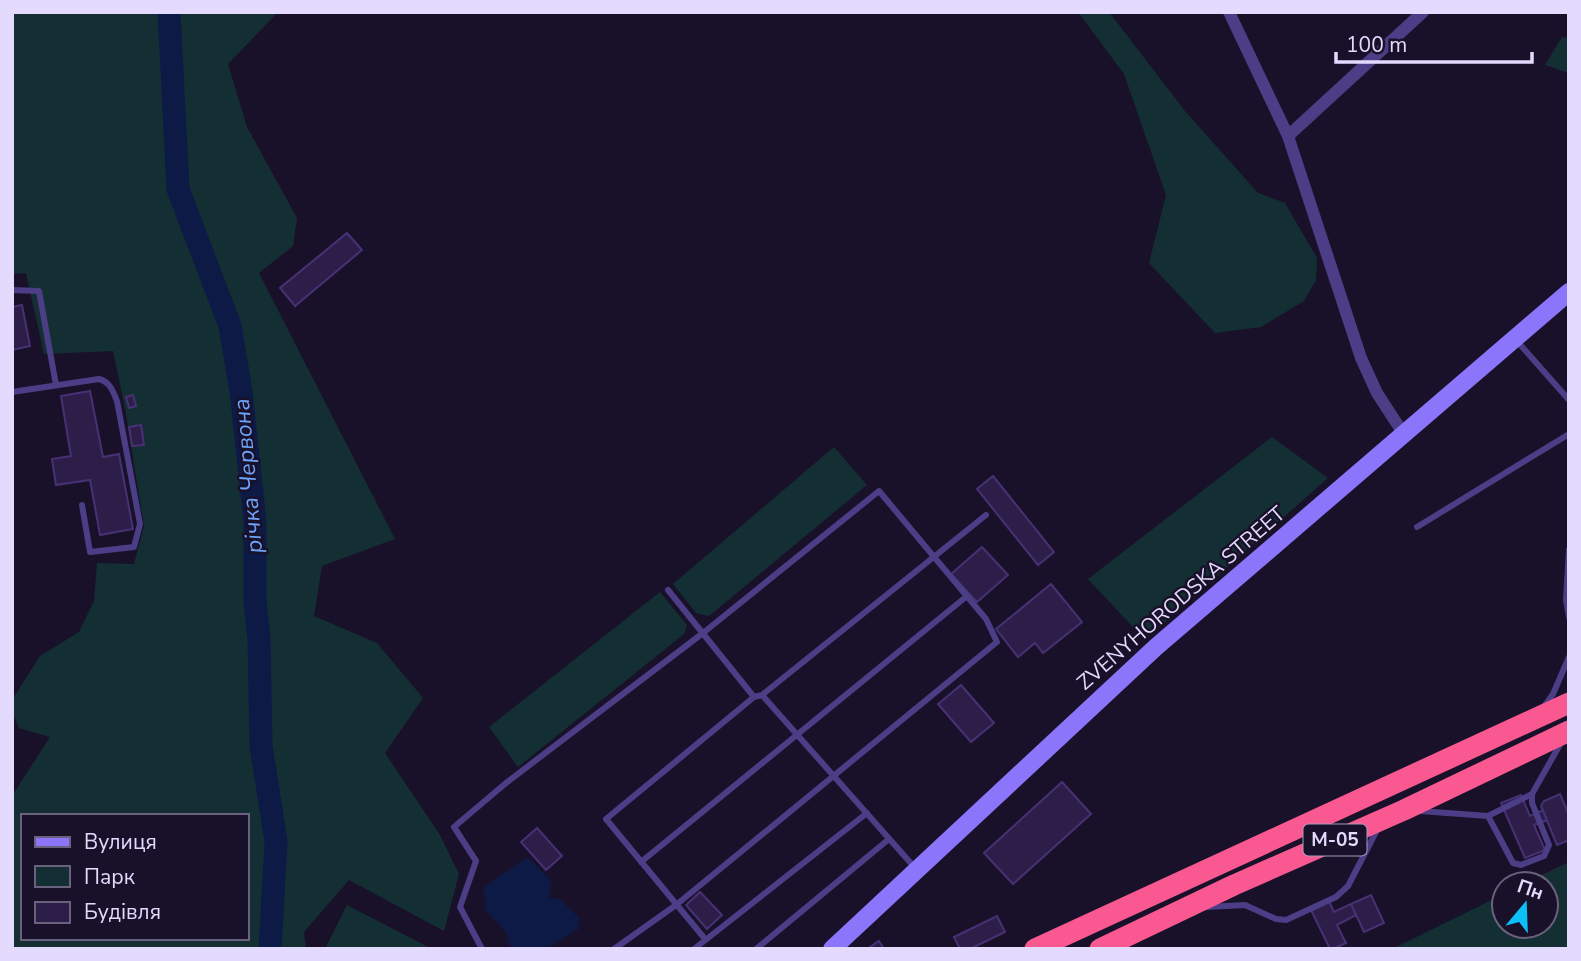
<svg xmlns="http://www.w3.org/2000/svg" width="1581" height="961" font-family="'Nunito Sans',sans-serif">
  <rect width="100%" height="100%" fill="#191129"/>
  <!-- green -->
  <path fill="#142f33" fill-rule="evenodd" d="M12,12H278L228,64L247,127L297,218L293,246L259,273L395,539L322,566L314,616L377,643L423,698L385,753L440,835L459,874L444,931L349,880L304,932L306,949H18L12,945V800L14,793L50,737L19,728L12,711V700L40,656L79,632L94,601L97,563L134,564L144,526L125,408L113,351L44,354L26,273L12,274ZM23,816H247V938H23Z
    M1078,12H1109L1185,111L1258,193L1285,203L1317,258L1316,280L1304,301L1261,327L1215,333L1149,263L1166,195L1124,74Z
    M1562,37L1569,38V73L1545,65Z
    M1272,437L1328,478L1145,640L1088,579Z
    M834,447L867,485L709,616L696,613L673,584Z
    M660,592L687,625L684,634L518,767L489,727Z
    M1569,862V949H1392L1504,894V926H1546V884H1523Z
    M347,905L432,949H325Z"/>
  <!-- water -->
  <path fill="#0d1a46" d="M528,857L551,881L549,899H560L579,918V929L546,949L511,948L505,931L485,910L484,887Z"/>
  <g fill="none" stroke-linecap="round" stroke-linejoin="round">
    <!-- river -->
    <path stroke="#0d1a46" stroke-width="23" d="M169,12L178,189L230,326L241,391L255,522V602L259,638L261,746L276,841L270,949"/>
  </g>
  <!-- building -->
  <path fill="#2d1e49" stroke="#473174" stroke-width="2" d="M347,233L362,250L295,306L280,288Z
    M22,305L30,346L12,350V307Z
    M90,391L103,457L119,454L133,529L100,535L90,480L56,485L52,459L71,456L61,396Z
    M133,395L136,406L129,408L126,397Z
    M141,425L144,445L132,446L129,427Z
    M993,476L1054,552L1038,565L977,489Z
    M982,547L1008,575L977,602L951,574Z
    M1051,584L1082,622L1043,653L1035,643L1018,657L996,629Z
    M961,685L994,723L971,742L938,704Z
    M1062,782L1091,814L1013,884L984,853Z
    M1560,794L1569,815V840L1557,845L1541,806L1544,801Z
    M1521,795L1530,816L1543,810L1547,820L1534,825L1545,850L1525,858L1501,803Z
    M537,828L562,856L546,870L521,842Z
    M700,892L722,915L707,929L686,905Z
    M1371,895L1384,923L1364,932L1351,904Z
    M1328,899L1334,912L1351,904L1356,915L1337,925L1346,943L1333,949H1330L1310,908Z
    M997,916L1005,932L970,949H960L954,937Z
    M879,941L884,949H867Z"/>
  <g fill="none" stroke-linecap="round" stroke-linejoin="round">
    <!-- lane -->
    <path stroke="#4b3e86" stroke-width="6" d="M12,290L39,291L56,385
      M1516,340L1569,400
      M12,392L99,379C110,382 113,391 117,401L140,524L134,547L90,552L82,505
      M1417,527L1569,434
      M1569,550L1566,600L1569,617
      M668,590L754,697
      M762,695L916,869
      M1543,708L1553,694L1569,657
      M1420,811L1488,816L1513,863L1521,865L1544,856L1549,845L1532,803V794L1562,741
      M1488,816L1532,794
      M641,862L967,596
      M1207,907L1245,905L1276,919L1286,920L1336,897L1348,886L1377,830
      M705,939L606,819L754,697L762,695L986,515
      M482,949L460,907L476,861L454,827L506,783L703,633L879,491L986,619L997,642L676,905L614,949
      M694,949L867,813
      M756,949L889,839"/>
    <!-- street -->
    <path stroke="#4b3e86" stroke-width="12" d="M1229,12L1288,136L1361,358L1377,393L1403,433
      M1288,136L1423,12"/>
    <!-- secondary -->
    <path stroke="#8b75fa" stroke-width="18" d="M832,949L1156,647L1569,292"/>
    <!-- highway -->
    <path stroke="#f95990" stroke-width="21" d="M1035,949L1569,703
      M1100,949L1234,885L1404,810L1569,731"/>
  </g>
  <g text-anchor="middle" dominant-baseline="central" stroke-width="5" stroke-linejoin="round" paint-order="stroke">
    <!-- shield labels -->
    <rect fill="#191129" stroke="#a69ebe" stroke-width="2" x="1303.5" y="824.5" width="63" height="31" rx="5"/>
    <g font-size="19" font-weight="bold" fill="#e3dafe">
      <text x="1335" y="840">М-05</text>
    </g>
    <!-- street labels -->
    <g font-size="21" fill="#e3dafe" stroke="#191129">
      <text transform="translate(1181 598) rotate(-41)">ZVENYHORODSKA STREET</text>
    </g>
    <!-- water labels -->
    <g font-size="23" font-style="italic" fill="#6ca4fa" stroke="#191129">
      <text transform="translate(248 476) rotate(-95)">річка Червона</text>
    </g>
  </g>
  <!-- border -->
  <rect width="1581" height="961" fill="none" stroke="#e3dafe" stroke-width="28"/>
  <!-- legend -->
  <rect x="21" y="814" width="228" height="126" fill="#191129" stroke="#6a617e" stroke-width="2"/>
  <rect x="35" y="837" width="35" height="10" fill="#8b75fa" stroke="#6a617e" stroke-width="2"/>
  <text x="84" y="849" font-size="21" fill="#e3dafe">Вулиця</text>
  <rect x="35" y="866" width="35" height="21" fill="#142f33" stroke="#6a617e" stroke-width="2"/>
  <text x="84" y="884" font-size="21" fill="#e3dafe">Парк</text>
  <rect x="35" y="902" width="35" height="21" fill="#2d1e49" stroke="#6a617e" stroke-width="2"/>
  <text x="84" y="919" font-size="21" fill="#e3dafe">Будівля</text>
  <!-- north arrow -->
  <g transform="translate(1525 905) rotate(19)"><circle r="33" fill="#191129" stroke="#6a617e" stroke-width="2"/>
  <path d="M0-5L12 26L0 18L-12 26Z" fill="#0dbff7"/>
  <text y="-10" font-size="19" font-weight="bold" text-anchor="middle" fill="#e3dafe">Пн</text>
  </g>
  <!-- scale -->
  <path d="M1336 52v10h196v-10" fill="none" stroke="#e3dafe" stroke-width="3.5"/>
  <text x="1346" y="52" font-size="21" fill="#e3dafe" stroke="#191129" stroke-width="5" paint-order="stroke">100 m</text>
</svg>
